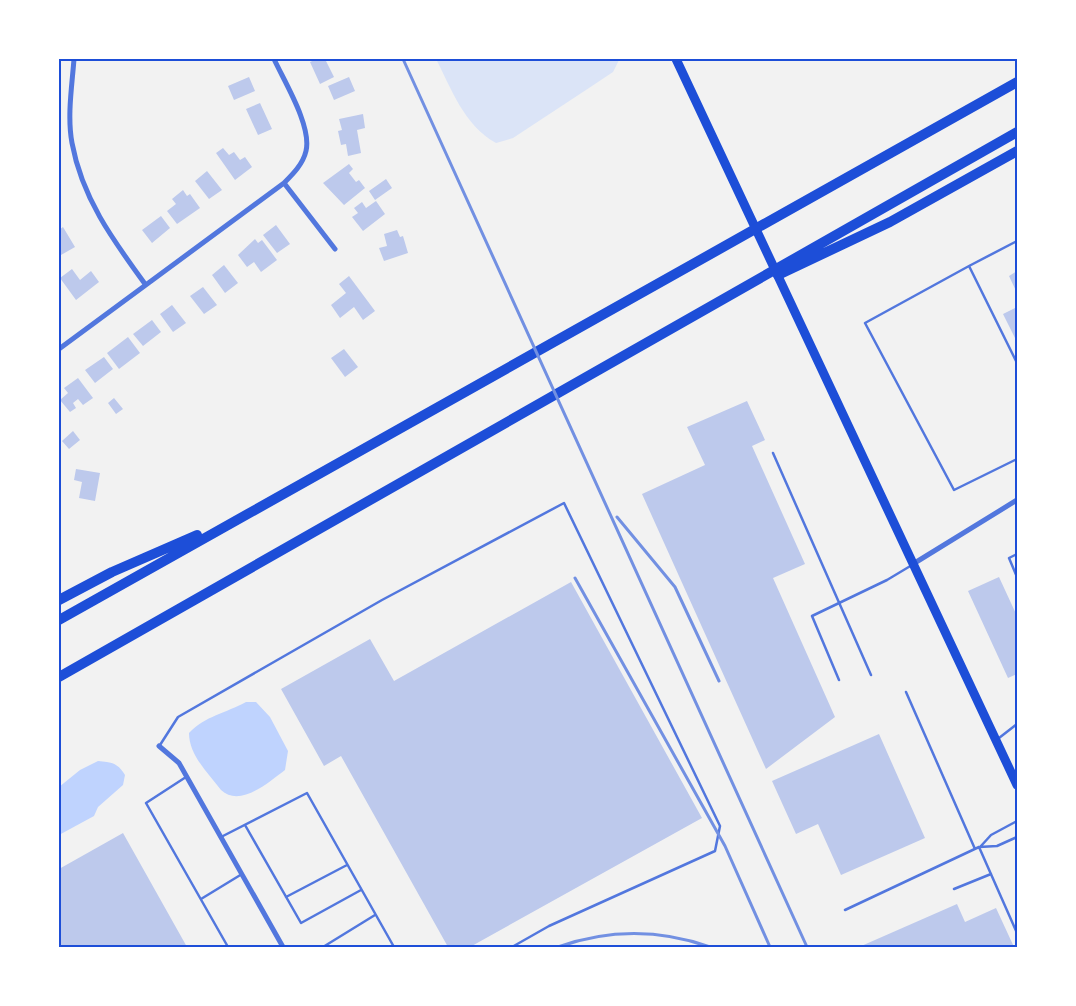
<svg xmlns="http://www.w3.org/2000/svg" width="1076" height="1006" font-family="'Varela Round',sans-serif">
  <rect width="100%" height="100%" fill="#f2f2f2"/>
  <!-- green -->
  <path fill="#dbe4f7" d="M436,59H619V60L613,72L589,88L513,138L496,143C464,125 452,90 436,59Z"/>
  <!-- water -->
  <path fill="#bfd3fe" d="M246,702H256L270,717L288,751L285,770C269,782 240,808 221,790C208,773 189,755 189,733C205,716 226,713 246,702Z
    M98,761C111,762 118,763 125,775L123,785L98,807L94,816L59,835V787L80,770Z"/>
  <!-- building -->
  <path fill="#bdc9ec" d="M317,59H325L334,77L320,84L310,62Z
    M249,77L255,91L234,100L228,86Z
    M349,77L355,91L334,100L328,86Z
    M260,103L272,129L258,135L246,109Z
    M363,114L365,128L357,130L361,153L348,156L346,144L341,145L338,131L342,130L339,119Z
    M223,148L229,155L234,152L240,160L245,157L252,167L235,180L216,153Z
    M349,164L353,169L349,173L356,182L359,180L365,188L344,205L323,183Z
    M207,171L222,190L209,199L195,181Z
    M386,179L392,188L375,200L369,191Z
    M183,190L187,196L190,194L200,208L177,224L167,211L176,204L172,199Z
    M376,201L385,214L363,231L352,217L358,213L354,208L362,202L366,208Z
    M161,216L170,228L152,243L142,230Z
    M276,225L290,244L277,253L263,235Z
    M63,227L75,247L61,255L59,251V230Z
    M397,230L400,237L403,236L408,253L384,261L379,248L387,246L384,234Z
    M255,239L258,243L262,240L277,260L261,272L254,262L247,267L238,255Z
    M224,265L238,283L225,293L212,275Z
    M72,269L80,280L91,271L99,282L76,300L60,278Z
    M1017,271V293L1009,276Z
    M349,276L375,311L363,320L354,307L340,318L331,305L346,293L339,284Z
    M203,287L217,305L204,314L190,296Z
    M172,305L186,323L173,332L160,314Z
    M1017,307V342L1003,314Z
    M152,320L161,332L143,346L133,334Z
    M128,337L140,353L119,369L107,353Z
    M344,349L358,367L345,377L331,358Z
    M104,357L113,369L95,383L85,370Z
    M78,378L93,398L83,405L78,399L73,403L76,408L70,412L60,400L68,393L64,388Z
    M114,398L123,409L116,414L108,403Z
    M747,401L765,440L752,446L805,564L773,578L835,717L766,769L642,494L705,465L687,427Z
    M73,431L80,440L69,449L62,441Z
    M76,469L100,473L95,501L79,498L82,482L74,480Z
    M999,577L1017,616V674L1008,678L968,591Z
    M571,582L702,818L470,947H448L341,756L324,766L281,689L370,639L394,681Z
    M879,734L925,838L841,875L818,824L796,834L772,781Z
    M123,833L187,947H59V869Z
    M957,904L965,922L996,908L1014,947H859Z"/>
  <g fill="none" stroke-linecap="round" stroke-linejoin="round">
    <!-- service -->
    <path stroke="#5277de" stroke-width="2.5" d="M1017,241L969,266L1017,363
      M969,266L865,323L954,490L1017,459
      M773,453L871,675
      M1017,554L1009,558L1017,577
      M839,680L812,616L887,580L912,565
      M906,692L975,849
      M999,738L1017,724
      M160,745L178,717L382,600L564,503L720,826L715,851L549,926L512,947
      M186,777L146,803L228,947
      M245,825L301,923L361,890
      M221,837L307,793L394,947
      M981,846L991,835L1017,821
      M979,847L1017,933
      M954,889L991,874
      M286,897L347,865
      M201,899L242,874
      M845,910L979,847L997,846L1017,837
      M323,947L375,915"/>
    <!-- minor -->
    <path stroke="#5277de" stroke-width="5" d="M74,59C72,86 67,116 72,143C82,198 113,240 145,284
      M284,183L335,249
      M59,349L284,183C293,174 303,164 306,151C312,126 284,81 274,59
      M913,564L1017,500
      M159,746L179,763L283,947"/>
    <!-- primary -->
    <path stroke="#1d4ed8" stroke-width="9" d="M676,59L1017,785"/>
    <!-- motorway -->
    <path stroke="#1d4ed8" stroke-width="10" d="M778,275L890,222L1017,151
      M59,600L112,572L197,535
      M59,620L1017,82
      M59,677L1017,132"/>
    <!-- rail -->
    <path stroke="#7290e2" stroke-width="3" d="M403,59L807,947
      M617,517L675,587L719,681
      M575,578L725,846L770,947
      M558,947C609,929 659,929 710,947"/>
  </g>
  <!-- border -->
  <rect width="1076" height="1006" fill="none" stroke="#ffffff" stroke-width="120"/>
  <rect x="60" y="60" width="956" height="886" fill="none" stroke="#1d4ed8" stroke-width="2"/>
</svg>
